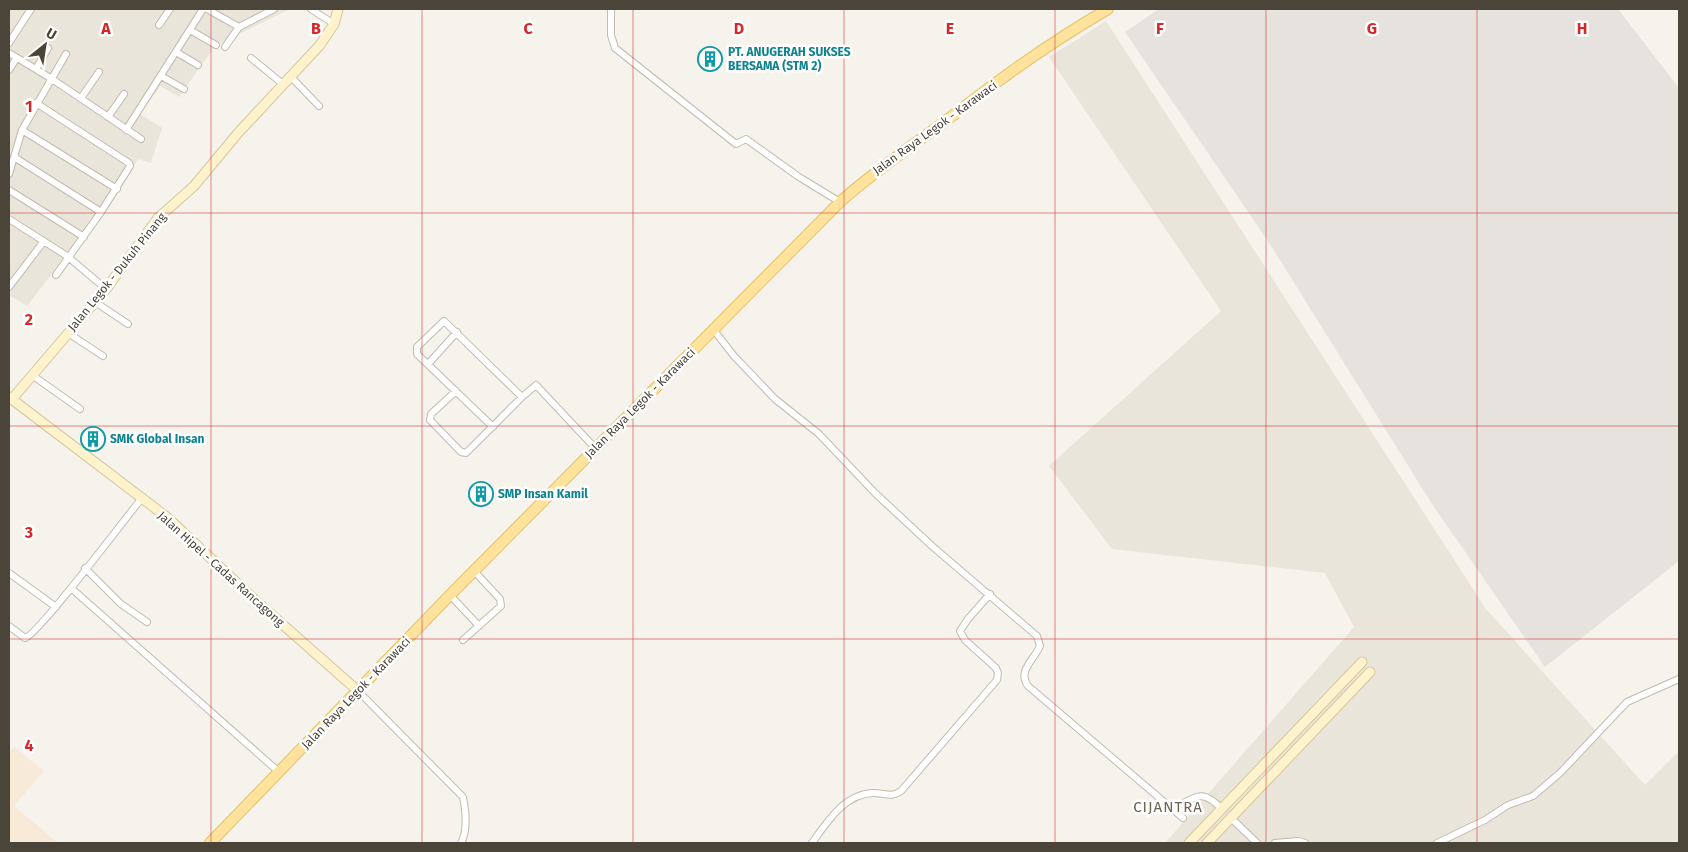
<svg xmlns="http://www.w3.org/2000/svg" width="1688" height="852" font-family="'Fira Sans',sans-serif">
  <rect width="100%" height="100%" fill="#f6f3ec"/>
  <!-- residential -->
  <path fill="#eae5da" d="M9,9H290L215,46L179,97L160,86L140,114L162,128L151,163L138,159L69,264L61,262L27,306L9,295Z
    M1106,21L1486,609L1645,785L1679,751V843H1165L1354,627L1325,573L1112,549L1049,466L1221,311L1049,57Z"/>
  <!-- commercial -->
  <path fill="#f7ead8" d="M14,747L44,771L14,806L58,843H9V753Z"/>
  <!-- industrial -->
  <path fill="#e6e2dd" d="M1159,9H1618L1679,88V561L1545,667L1432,504L1268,241L1125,32Z"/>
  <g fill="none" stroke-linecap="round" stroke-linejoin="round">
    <defs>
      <path id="street" d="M207,9L239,27L274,9
        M311,9L334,24
        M611,9V35L615,48L736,144L746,139L799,177L840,202
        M159,25L170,9
        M190,30L216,45
        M9,43L31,9
        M225,47L239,27
        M176,52L198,65
        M9,53L52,79L141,139
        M251,58L284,85
        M36,69L48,48
        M9,70L16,59
        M161,76L184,89
        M291,77L319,106
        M81,98L99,72
        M36,103L129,163L130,166L101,212L56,275
        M108,117L124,94
        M22,130L117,189
        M126,130L203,9
        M14,157L101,212
        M9,174L22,130L66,54
        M9,190L84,237
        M9,219L67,256L106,289
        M9,287L44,241
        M95,302L128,324
        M713,329L734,356L775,399L819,434L875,493L932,546L1037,636L1040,646C1034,660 1017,671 1028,686L1183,818
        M68,333L103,356
        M429,363L457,332
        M32,375L80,409
        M456,391L431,414L430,420L461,452L466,453L522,397L536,385L595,448
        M493,427L417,354V347L444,321L522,397
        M85,568L121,604L147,622
        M9,573L56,607
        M71,588L279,772
        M450,595L479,626
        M9,626L25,638C37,636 127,516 142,498
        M463,640L501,606L500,599L475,572
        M358,691L463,797C466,812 468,830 461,843
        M1168,805C1194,808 1194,781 1222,809
        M1231,818L1257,843
        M812,843C827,822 845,793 874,793C885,793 891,798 901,791L997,680L998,673L996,668L965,640L960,631L968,619L990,594
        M1275,843L1298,841L1305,843
        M1437,843L1485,820L1508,805L1533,796L1560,773L1627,702L1679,679"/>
      <path id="secondary" d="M9,397L168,518L255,600L358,691
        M12,399L106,289L158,218L194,186L238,133L320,45L334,24L338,9
        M1189,843L1362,662
        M1207,843L1370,672"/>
      <path id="primary" d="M210,843L450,595L840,202C879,167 923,139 964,107C1009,72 1058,38 1108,9"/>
    </defs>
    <!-- street casing -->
    <use href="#street" stroke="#c2bbae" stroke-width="8"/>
    <!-- secondary casing -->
    <use href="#secondary" stroke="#d6c79b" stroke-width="11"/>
    <!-- primary casing -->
    <use href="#primary" stroke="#e6c16a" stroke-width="12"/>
    <!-- street -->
    <use href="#street" stroke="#fff" stroke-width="6"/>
    <!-- secondary -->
    <use href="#secondary" stroke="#fff3cd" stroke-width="9"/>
    <!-- primary -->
    <use href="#primary" stroke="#ffe39c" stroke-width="10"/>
  </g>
  <!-- grid -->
  <path fill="none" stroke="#d62828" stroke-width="1" stroke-opacity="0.55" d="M211,9V843M422,9V843M633,9V843M844,9V843M1055,9V843M1266,9V843M1477,9V843M9,213H1679M9,426H1679M9,639H1679"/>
  <!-- icons -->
  <defs>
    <symbol id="building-ring" viewBox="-11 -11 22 22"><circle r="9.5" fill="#fff" stroke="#0f9aa8" stroke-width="1.5"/><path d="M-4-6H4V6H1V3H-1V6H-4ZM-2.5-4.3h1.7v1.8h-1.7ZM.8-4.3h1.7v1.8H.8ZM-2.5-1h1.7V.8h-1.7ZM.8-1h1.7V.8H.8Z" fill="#0f9aa8"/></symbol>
  </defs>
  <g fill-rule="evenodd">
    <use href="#building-ring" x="696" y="45" width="28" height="28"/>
    <use href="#building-ring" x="79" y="425" width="28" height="28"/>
    <use href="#building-ring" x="467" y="480" width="28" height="28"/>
  </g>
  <g text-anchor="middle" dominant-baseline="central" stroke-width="5" stroke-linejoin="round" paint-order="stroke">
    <!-- culture labels -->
    <g font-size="12" font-weight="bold" fill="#0d838f" stroke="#fff" text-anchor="start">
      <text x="728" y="52">PT. ANUGERAH SUKSES<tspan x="728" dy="14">BERSAMA (STM 2)</tspan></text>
      <text x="110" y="439">SMK Global Insan</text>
      <text x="498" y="494">SMP Insan Kamil</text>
    </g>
    <!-- street labels -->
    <g font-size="12" fill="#4b4439" stroke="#fff">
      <text transform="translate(935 128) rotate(-36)">Jalan Raya Legok - Karawaci</text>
      <text transform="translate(117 272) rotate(-51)">Jalan Legok - Dukuh Pinang</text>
      <text transform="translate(640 403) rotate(-45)">Jalan Raya Legok - Karawaci</text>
      <text transform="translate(221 569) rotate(42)">Jalan Hipel - Cadas Rancagong</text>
      <text transform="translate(356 693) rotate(-46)">Jalan Raya Legok - Karawaci</text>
    </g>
    <!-- quarter labels -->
    <g font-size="15" letter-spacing="1" fill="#6e6250" stroke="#fff">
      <text x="1168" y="807">CIJANTRA</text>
    </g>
  </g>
  <g font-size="16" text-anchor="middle" font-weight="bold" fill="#d62828" stroke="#fff" stroke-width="5" stroke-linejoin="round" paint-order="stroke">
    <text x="106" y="34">A</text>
    <text x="316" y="34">B</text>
    <text x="528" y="34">C</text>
    <text x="739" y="34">D</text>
    <text x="950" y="34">E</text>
    <text x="1160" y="34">F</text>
    <text x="1372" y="34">G</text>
    <text x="1582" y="34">H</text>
    <text x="29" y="112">1</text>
    <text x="29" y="325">2</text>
    <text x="29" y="538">3</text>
    <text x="29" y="751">4</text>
  </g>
  <!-- border -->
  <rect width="1688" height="852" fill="none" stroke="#4b4439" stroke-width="20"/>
  <!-- north arrow -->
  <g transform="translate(45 45) rotate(30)" stroke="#ffffff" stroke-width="4" paint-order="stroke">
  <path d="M0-4L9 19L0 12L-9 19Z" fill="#4b4439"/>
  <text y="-8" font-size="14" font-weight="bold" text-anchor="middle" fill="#4b4439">U</text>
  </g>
</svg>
